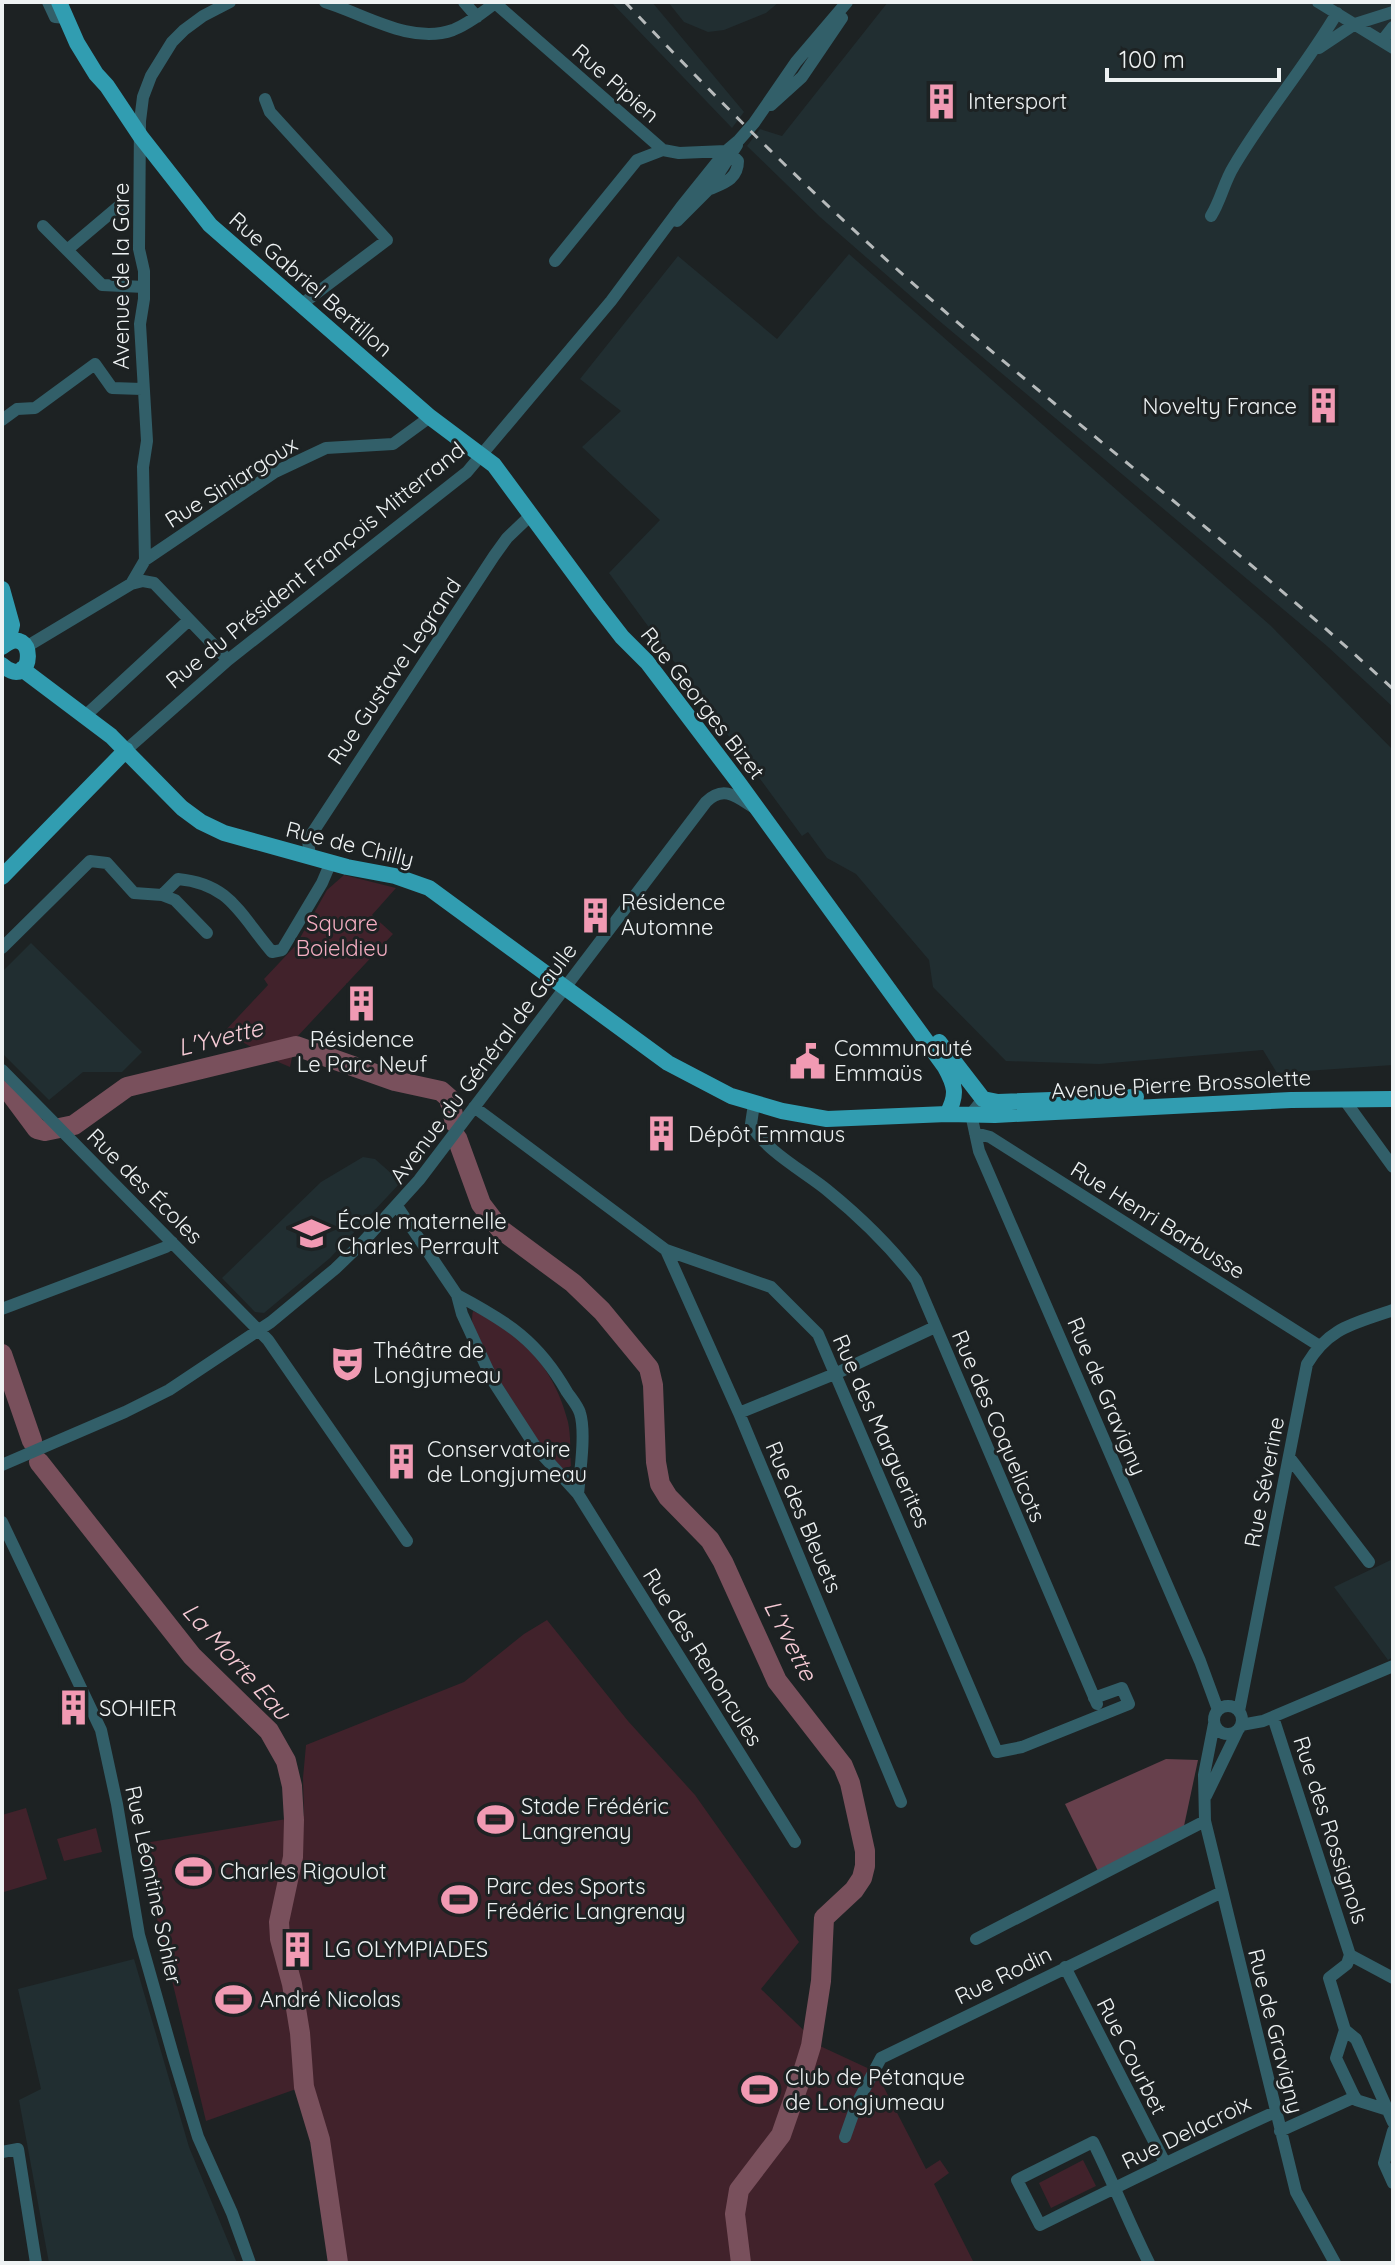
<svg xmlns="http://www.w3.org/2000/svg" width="1395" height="2265" font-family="Quicksand,sans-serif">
  <rect width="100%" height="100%" fill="#1d2223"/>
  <!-- built -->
  <path fill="#212e31" d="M611,2H652L744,112L732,128Z
    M668,2H779L766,13L724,30L708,32L684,22Z
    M888,2H1393V707L1327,646L937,319L820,217L747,146L760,129L782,136Z
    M849,254L1271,626L1393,750V1065L1277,1073L1263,1050L1099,1064L1006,1061L933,987L929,960L856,874L827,858L808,832L802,836L609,573L660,520L582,447L621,411L580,379L678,256L777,339Z
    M31,943L142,1052L122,1072H83L49,1100L2,1053V972Z
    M363,1157L375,1159L401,1182L330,1258L264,1313L255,1312L222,1278L321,1182Z
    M1393,1559V1657L1388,1660L1334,1587Z
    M134,1959L189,2147L237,2263H49L19,2100L41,2089L18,1989Z"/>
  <!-- green -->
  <path fill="#41222b" d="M344,875L396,888L372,915L393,934L296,1038L290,1067C266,1058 247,1043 224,1032L268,985L264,979L296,945L327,890Z
    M473,1311C522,1331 555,1370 568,1422C571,1436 570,1452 571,1466L564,1470C537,1442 463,1350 473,1311Z
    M547,1620L628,1721L695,1795L799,1942L761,1989L820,2046L876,2072L926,2169L940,2160L949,2173L934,2184L974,2263H332L315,2137L299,2088L206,2121L139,1844L304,1816L303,1778L306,1745L464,1682L524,1634Z
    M26,1808L47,1879L4,1892L2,1815Z
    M96,1828L102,1852L64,1861L57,1839Z
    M1083,2160L1096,2186L1051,2208L1039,2183Z"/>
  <!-- forest -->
  <path fill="#67404c" d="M1166,1759L1198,1760L1184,1826L1098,1871L1065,1804Z"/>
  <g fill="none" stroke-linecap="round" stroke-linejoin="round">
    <!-- river -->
    <path stroke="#79505c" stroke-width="20" d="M2,1087L11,1094L37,1129L45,1131L74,1125L127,1087L296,1046L395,1081L441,1091L449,1098L455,1123
      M457,1138L481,1204L500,1229L573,1283L602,1311L649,1368L653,1385L656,1462L660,1484L668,1497L710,1540L723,1562L777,1681L843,1766L850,1783L865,1851V1866L862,1878L854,1890L824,1918L821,1981L811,2046L803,2072L781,2135L739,2190L735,2214L741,2263
      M2,1354L32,1441
      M39,1462L192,1656L269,1731L286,1761L292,1786L294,1820L293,1857L279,1922L280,1939L292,1984L300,2033L304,2087L320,2140L338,2263"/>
    <!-- minor -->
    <path stroke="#325f69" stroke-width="12" d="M48,2L55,17L67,18
      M325,2C364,14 411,45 453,30C468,24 482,13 495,3L663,150L679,153L726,151
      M464,2L477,17
      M1318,2L1393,48
      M1382,41L1393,27
      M1319,48L1355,24L1393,12
      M265,99L270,112L387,240L302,304
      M771,105L802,77L842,18
      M710,189C724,183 738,179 738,161L729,152
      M1211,216C1221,200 1224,182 1234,166C1265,113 1306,66 1337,13
      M677,221L708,190L737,145
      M43,226L102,285L144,287
      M67,250L119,206
      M555,261L637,160L663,150
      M2,420L17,409L35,408L95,364L112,388L142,389
      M145,560L275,472L326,448L393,444L430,417
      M131,584L145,560L143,467L147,441L140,324L144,299V271L139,249L140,121L143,97L151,76L172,42L184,30L203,16L230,2
      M26,647L131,584L143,581L154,583L228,660
      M85,716L189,620
      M126,750L228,660L467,472L611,301L681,207L726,151L739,140L754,123L796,62L847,2
      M310,857L308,840L311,835L494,556L507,538L531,515
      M162,895L175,900L207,933
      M2,948L90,861L107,863L134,893L162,895L178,879C231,884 240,915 272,952L282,950L322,883L331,862
      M2,1070L268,1340L407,1541
      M1343,1098L1393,1167
      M983,1099L971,1114L979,1151L1200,1661L1218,1710
      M754,1104L751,1124C764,1150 805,1172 827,1190C859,1216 891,1247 916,1280L1097,1704
      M474,1107L666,1250L771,1287L818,1334L997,1752L1022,1747L1129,1704L1122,1688L1094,1698
      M975,1133L990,1137L1318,1345
      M397,1206L457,1295L462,1314L493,1381L537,1449L578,1494L795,1842
      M666,1250L739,1413L901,1802
      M457,1295C508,1322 538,1341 567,1392C571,1398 578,1406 580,1413C586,1432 580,1473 578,1494
      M2,1309L166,1247L172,1242
      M739,1413L837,1373L935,1327
      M1289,1457L1369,1562
      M2,1465L125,1412L169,1390L271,1322L335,1269L363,1242L419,1180L706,802C723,785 736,796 753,807
      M2,1522L101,1730L117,1804L139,1935L173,2055L198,2137L232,2213L250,2263
      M1214 1720a14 14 0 1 1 28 0a14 14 0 1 1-28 0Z
      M1239,1711L1307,1364C1329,1327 1354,1324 1393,1310
      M1273,1717L1350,1955L1393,1978
      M1214,1724L1204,1775L1205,1821L1296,2192L1335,2263
      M1241,1725L1263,1721L1393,1666
      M1206,1796L1238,1730
      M976,1939L1205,1821
      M1065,1967L1165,2163
      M1345,2030L1329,1978L1347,1964L1350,1955
      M1388,2110L1356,2100L1336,2058L1345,2030L1356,2039L1393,2122
      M1280,2131L1355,2097
      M1393,2131L1384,2163L1393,2183
      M845,2137L857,2103L881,2058L1222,1892
      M2,2152L18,2149L36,2263
      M1149,2263C1129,2223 1113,2182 1093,2142L1017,2180L1040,2225C1118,2186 1196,2148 1275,2112"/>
    <!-- major -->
    <path stroke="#319db1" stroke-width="16" d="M59,2L77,43L96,74L107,86L141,137L210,225L430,417L494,465L598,606L622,637L647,662L738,782L945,1067C955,1085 958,1095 947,1114
      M2,589L12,625L8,642
      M2,647C37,619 36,694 2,665
      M22,669L111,736L182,808L201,822L224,833L347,867L395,876L429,888L668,1063L731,1096L782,1111L827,1119L947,1114L995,1115L1291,1100L1393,1099
      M2,877L126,750
      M939,1042L983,1099L998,1102L1136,1097"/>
    <!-- rail -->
    <path stroke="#b6babb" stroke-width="3" stroke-dasharray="10 10" stroke-linecap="butt" d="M625,2C724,107 825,207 934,302C1085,433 1245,553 1393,689"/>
  </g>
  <!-- icons -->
  <defs>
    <symbol id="building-bare" viewBox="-9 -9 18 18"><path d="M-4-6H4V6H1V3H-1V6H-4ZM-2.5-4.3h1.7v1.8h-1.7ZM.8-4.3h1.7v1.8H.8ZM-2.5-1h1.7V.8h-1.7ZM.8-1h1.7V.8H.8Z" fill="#f19ab3" stroke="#1d2223" stroke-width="2.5" paint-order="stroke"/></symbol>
    <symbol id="civic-bare" viewBox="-9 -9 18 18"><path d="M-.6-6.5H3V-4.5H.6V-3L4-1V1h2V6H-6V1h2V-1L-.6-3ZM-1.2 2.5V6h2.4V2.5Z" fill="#f19ab3" stroke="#1d2223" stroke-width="2.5" paint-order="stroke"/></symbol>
    <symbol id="school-bare" viewBox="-9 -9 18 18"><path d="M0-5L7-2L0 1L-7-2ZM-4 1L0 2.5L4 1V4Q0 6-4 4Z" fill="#f19ab3" stroke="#1d2223" stroke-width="2.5" paint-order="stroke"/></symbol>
    <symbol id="theatre-bare" viewBox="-9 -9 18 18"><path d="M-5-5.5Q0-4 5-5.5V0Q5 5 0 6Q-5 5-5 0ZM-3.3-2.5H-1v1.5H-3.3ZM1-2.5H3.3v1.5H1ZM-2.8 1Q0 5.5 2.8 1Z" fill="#f19ab3" stroke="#1d2223" stroke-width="2.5" paint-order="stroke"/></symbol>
    <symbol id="stadium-bare" viewBox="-9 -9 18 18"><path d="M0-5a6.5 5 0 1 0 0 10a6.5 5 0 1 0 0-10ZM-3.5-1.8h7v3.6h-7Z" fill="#f19ab3" stroke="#1d2223" stroke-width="2.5" paint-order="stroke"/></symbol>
  </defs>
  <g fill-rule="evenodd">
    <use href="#building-bare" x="916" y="76" width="51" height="51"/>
    <use href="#building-bare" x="1298" y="380" width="51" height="51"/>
    <use href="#building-bare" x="570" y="890" width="51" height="51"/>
    <use href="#building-bare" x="336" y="978" width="51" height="51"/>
    <use href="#civic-bare" x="782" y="1036" width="51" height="51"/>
    <use href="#building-bare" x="636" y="1108" width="51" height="51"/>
    <use href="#school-bare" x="286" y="1208" width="51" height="51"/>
    <use href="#theatre-bare" x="322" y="1338" width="51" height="51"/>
    <use href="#building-bare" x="376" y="1436" width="51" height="51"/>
    <use href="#building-bare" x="48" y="1682" width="51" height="51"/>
    <use href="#stadium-bare" x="470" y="1794" width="51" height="51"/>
    <use href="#stadium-bare" x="168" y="1846" width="51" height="51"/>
    <use href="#stadium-bare" x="434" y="1874" width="51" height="51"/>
    <use href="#building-bare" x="272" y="1924" width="51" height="51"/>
    <use href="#stadium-bare" x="208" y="1974" width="51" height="51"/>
    <use href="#stadium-bare" x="734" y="2064" width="51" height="51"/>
  </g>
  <g text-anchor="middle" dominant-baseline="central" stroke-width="6" stroke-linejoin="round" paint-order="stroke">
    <!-- street labels -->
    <g font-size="22" fill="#eef2f3" stroke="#1d2223">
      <text transform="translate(616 83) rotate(41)">Rue Pipien</text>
      <text transform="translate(121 276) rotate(-90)">Avenue de la Gare</text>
      <text transform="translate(311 284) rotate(41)">Rue Gabriel Bertillon</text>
      <text transform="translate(231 482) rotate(-32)">Rue Siniargoux</text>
      <text transform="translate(315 565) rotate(-39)">Rue du Président François Mitterrand</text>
      <text transform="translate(394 671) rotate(-56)">Rue Gustave Legrand</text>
      <text transform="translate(703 703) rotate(52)">Rue Georges Bizet</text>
      <text transform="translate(350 844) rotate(14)">Rue de Chilly</text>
      <text transform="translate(483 1063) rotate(-53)">Avenue du Général de Gaulle</text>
      <text transform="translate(1181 1084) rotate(-3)">Avenue Pierre Brossolette</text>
      <text transform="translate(145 1186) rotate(45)">Rue des Écoles</text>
      <text transform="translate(1158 1220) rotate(32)">Rue Henri Barbusse</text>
      <text transform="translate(1107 1396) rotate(67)">Rue de Gravigny</text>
      <text transform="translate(999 1426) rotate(67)">Rue des Coquelicots</text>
      <text transform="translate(882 1431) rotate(66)">Rue des Marguerites</text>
      <text transform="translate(1264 1482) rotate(-79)">Rue Séverine</text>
      <text transform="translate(804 1517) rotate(67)">Rue des Bleuets</text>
      <text transform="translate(703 1657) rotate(58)">Rue des Renoncules</text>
      <text transform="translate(1331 1830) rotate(72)">Rue des Rossignols</text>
      <text transform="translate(154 1885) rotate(78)">Rue Léontine Sohier</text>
      <text transform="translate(1003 1975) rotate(-26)">Rue Rodin</text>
      <text transform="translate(1276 2031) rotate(76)">Rue de Gravigny</text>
      <text transform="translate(1132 2056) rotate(63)">Rue Courbet</text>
      <text transform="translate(1186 2132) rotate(-26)">Rue Delacroix</text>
    </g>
    <!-- poi labels -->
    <g font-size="22" fill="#eef2f3" stroke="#1d2223" text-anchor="start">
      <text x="968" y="101">Intersport</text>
      <text x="1297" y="406" text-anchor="end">Novelty France</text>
      <text x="621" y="902">Résidence<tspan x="621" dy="25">Automne</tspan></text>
      <text x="362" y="1039" text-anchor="middle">Résidence<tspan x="362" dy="25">Le Parc Neuf</tspan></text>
      <text x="834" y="1048">Communauté<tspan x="834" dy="25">Emmaüs</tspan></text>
      <text x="688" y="1134">Dépôt Emmaus</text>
      <text x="337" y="1221">École maternelle<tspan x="337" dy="25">Charles Perrault</tspan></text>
      <text x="373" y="1350">Théâtre de<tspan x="373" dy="25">Longjumeau</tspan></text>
      <text x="427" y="1449">Conservatoire<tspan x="427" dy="25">de Longjumeau</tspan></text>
      <text x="99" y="1708">SOHIER</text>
      <text x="521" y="1806">Stade Frédéric<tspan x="521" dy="25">Langrenay</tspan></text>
      <text x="220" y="1871">Charles Rigoulot</text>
      <text x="486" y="1886">Parc des Sports<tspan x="486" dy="25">Frédéric Langrenay</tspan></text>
      <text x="324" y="1949">LG OLYMPIADES</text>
      <text x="260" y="1999">André Nicolas</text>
      <text x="785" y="2077">Club de Pétanque<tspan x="785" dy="25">de Longjumeau</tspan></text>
    </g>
    <!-- park labels -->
    <g font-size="22" fill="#f4adc1" stroke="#1d2223">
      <text x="342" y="923">Square<tspan x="342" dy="25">Boieldieu</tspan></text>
    </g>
    <!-- water labels -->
    <g font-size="24" font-style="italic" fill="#f7cbd6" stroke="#1d2223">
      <text transform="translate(220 1037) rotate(-14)">L'Yvette</text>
      <text transform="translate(791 1640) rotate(63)">L'Yvette</text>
      <text transform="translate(237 1661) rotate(48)">La Morte Eau</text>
    </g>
  </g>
  <!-- border -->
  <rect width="1395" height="2265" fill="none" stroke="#eef2f3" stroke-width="8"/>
  <!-- scale -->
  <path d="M1107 68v12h172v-12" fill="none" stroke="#eef2f3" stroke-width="4"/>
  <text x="1119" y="68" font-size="24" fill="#eef2f3" stroke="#1d2223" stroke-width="6" paint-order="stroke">100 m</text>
</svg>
